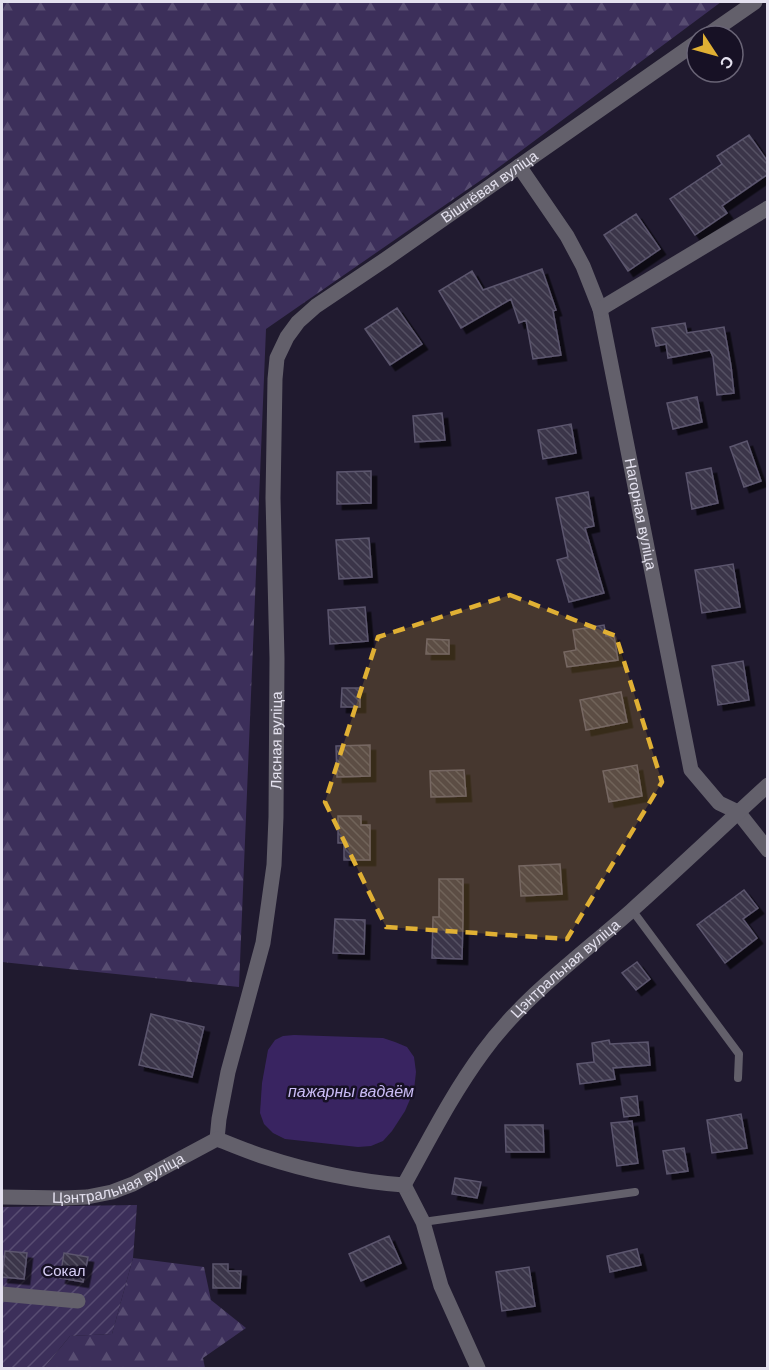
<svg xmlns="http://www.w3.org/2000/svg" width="769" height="1370" font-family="'DM Sans',sans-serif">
  <defs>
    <pattern id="forest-firs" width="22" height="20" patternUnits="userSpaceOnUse" patternTransform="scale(1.5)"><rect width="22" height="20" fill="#3c2f5a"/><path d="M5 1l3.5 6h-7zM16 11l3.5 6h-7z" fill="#584d72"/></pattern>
    <pattern id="garden-furrows" width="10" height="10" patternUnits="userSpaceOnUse" patternTransform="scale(1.5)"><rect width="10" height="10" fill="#3c2f5a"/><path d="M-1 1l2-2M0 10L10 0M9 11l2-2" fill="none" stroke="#584d72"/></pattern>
    <pattern id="building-back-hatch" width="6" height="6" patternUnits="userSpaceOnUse" patternTransform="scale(1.5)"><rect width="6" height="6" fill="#3a344a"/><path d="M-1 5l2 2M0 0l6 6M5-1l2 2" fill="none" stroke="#565164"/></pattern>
    <filter id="shadow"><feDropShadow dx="5.5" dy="5.5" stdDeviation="0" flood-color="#0009"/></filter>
  </defs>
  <rect width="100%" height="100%" fill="#201a2f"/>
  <!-- forest -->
  <path fill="url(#forest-firs)" d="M2,2H721L487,176L266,329L239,987L2,962Z
    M133,1258L204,1267L211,1300L246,1328L203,1358L205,1368H44L70,1336L112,1334Z"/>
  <!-- garden -->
  <path fill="url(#garden-furrows)" d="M137,1205L133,1258L112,1334L70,1336L44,1368H2V1207Z"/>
  <!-- water -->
  <path fill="#392461" d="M294,1035L383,1038L395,1042L407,1047L414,1057L416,1072L414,1090L405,1111L392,1131L383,1141L371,1146L358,1147L285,1139L273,1133L264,1124L260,1113L262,1083L268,1050L275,1040L283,1036Z"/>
  <!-- building -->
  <path fill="url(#building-back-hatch)" stroke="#5c566e" stroke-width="1.5" filter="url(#shadow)" d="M749,135L768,162V174L722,206L727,213L695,235L670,199L722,164L717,156Z
    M636,214L660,249L628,271L604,235Z
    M542,269L556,310L553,311L561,355L533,359L526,320L519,323L511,299L461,328L439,291L472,271L483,290Z
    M397,308L422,344L390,365L365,329Z
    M685,323L687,333L724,327L731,366L734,393L717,395L713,357L710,350L668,358L666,344L656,346L652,328Z
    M697,397L702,422L673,429L667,403Z
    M442,413L445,440L415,442L413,416Z
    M571,424L576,453L543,459L538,430Z
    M747,441L761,481L744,487L730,447Z
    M711,468L718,503L692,509L686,473Z
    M371,471V503L337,504V472Z
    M588,492L594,526L585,528L604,593L569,602L557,560L568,557L556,498Z
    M369,538L372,577L339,579L336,540Z
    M733,564L740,607L702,613L695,570Z
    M365,607L368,641L330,644L328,610Z
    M604,625L606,636L614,635L618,660L567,667L564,652L576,650L573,630Z
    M427,639L449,640V654H426Z
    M743,661L749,700L718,705L712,666Z
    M342,688H360V707H341Z
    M621,692L627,722L586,730L580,700Z
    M370,745V776L337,777L336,746Z
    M637,765L642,796L609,802L603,771Z
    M464,770L466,796L431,797L430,771Z
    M338,816H361V825H370V860H344V843H338Z
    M560,864L562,894L521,896L519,866Z
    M439,879H463V918L462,959L432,958L433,917H439Z
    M744,890L758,908L743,919L757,938L725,963L697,925Z
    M335,919L365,920L364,954L333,953Z
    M637,962L650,979L636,990L622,973Z
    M151,1014L204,1027L192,1077L139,1065Z
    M609,1040L610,1044L648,1042L650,1065L613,1068L615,1079L580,1084L577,1064L594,1062L592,1043Z
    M637,1096L639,1115L624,1117L621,1098Z
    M741,1114L747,1148L712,1153L707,1120Z
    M632,1121L638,1163L617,1166L611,1123Z
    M505,1125H543L544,1152H506Z
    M684,1148L688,1171L667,1174L663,1151Z
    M455,1178L481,1182L477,1198L452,1194Z
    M389,1236L401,1263L361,1281L349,1254Z
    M637,1249L641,1265L610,1272L607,1256Z
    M5,1251L27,1253L24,1279L2,1277Z
    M64,1253L88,1257L83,1282L60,1278Z
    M213,1264H228V1271H241L240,1288H213Z
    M529,1267L535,1306L502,1311L496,1272Z"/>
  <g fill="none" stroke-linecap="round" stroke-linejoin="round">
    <!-- service -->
    <path stroke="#63606b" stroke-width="8" d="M632,910L739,1054L738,1078
      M423,1222L635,1192"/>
    <!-- minor -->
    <g stroke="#63606b" stroke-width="15">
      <path d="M706,36L755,2"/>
      <path id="s1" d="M519,166L567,236L583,266L600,309L691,770L719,803L738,812L768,850"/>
      <path d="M600,309L768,208"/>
      <path id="s2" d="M217,1139L219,1119L228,1072L263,943L274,865L276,817L277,658L273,498L275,379L277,358L287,337L298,322L316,306L386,259L697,42"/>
      <path d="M404,1185L423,1222L441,1286L478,1368"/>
      <path id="s3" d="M2,1197L64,1198L87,1197L112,1192L133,1184L217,1139C233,1145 249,1152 265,1157C307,1171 360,1182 404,1185C429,1140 452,1094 483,1052C523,997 580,956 631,911C677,870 722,827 768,785"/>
      <path d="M2,1294L78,1301"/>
    </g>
  </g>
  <!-- marked area -->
  <path fill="#e0b034" fill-opacity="0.2" stroke="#e0b034" stroke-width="4.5" stroke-dasharray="12 8" stroke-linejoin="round" d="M510,595L616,636L662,782L567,939L386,927L325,802L378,637Z"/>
  <g text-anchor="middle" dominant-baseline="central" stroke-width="5" stroke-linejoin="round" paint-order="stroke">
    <!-- street labels -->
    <g font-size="15" fill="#e4e1ef" stroke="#171125">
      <text stroke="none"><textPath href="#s2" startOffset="1064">Вішнёвая вуліца</textPath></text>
      <text stroke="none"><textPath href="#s1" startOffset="374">Нагорная вуліца</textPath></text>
      <text stroke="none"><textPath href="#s2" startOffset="405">Лясная вуліца</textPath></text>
      <text stroke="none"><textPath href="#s3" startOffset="694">Цэнтральная вуліца</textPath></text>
      <text stroke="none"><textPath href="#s3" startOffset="120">Цэнтральная вуліца</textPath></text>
    </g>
    <!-- park labels -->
    <g font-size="15" fill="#d9d0f7" stroke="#171125">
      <text x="64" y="1271">Сокал</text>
    </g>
    <!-- water labels -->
    <g font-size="16" font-style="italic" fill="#c9bbf4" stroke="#171125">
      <text x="351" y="1091">пажарны вадаём</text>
    </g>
  </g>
  <!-- border -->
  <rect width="769" height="1370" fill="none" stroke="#e4e1ef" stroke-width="6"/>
  <!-- north arrow -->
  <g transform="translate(715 54) rotate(126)"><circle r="28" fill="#171125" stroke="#696476" stroke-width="1.5"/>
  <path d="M0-4.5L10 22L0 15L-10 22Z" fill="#e0b034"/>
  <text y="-9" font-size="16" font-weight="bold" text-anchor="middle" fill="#e4e1ef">С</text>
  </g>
</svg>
